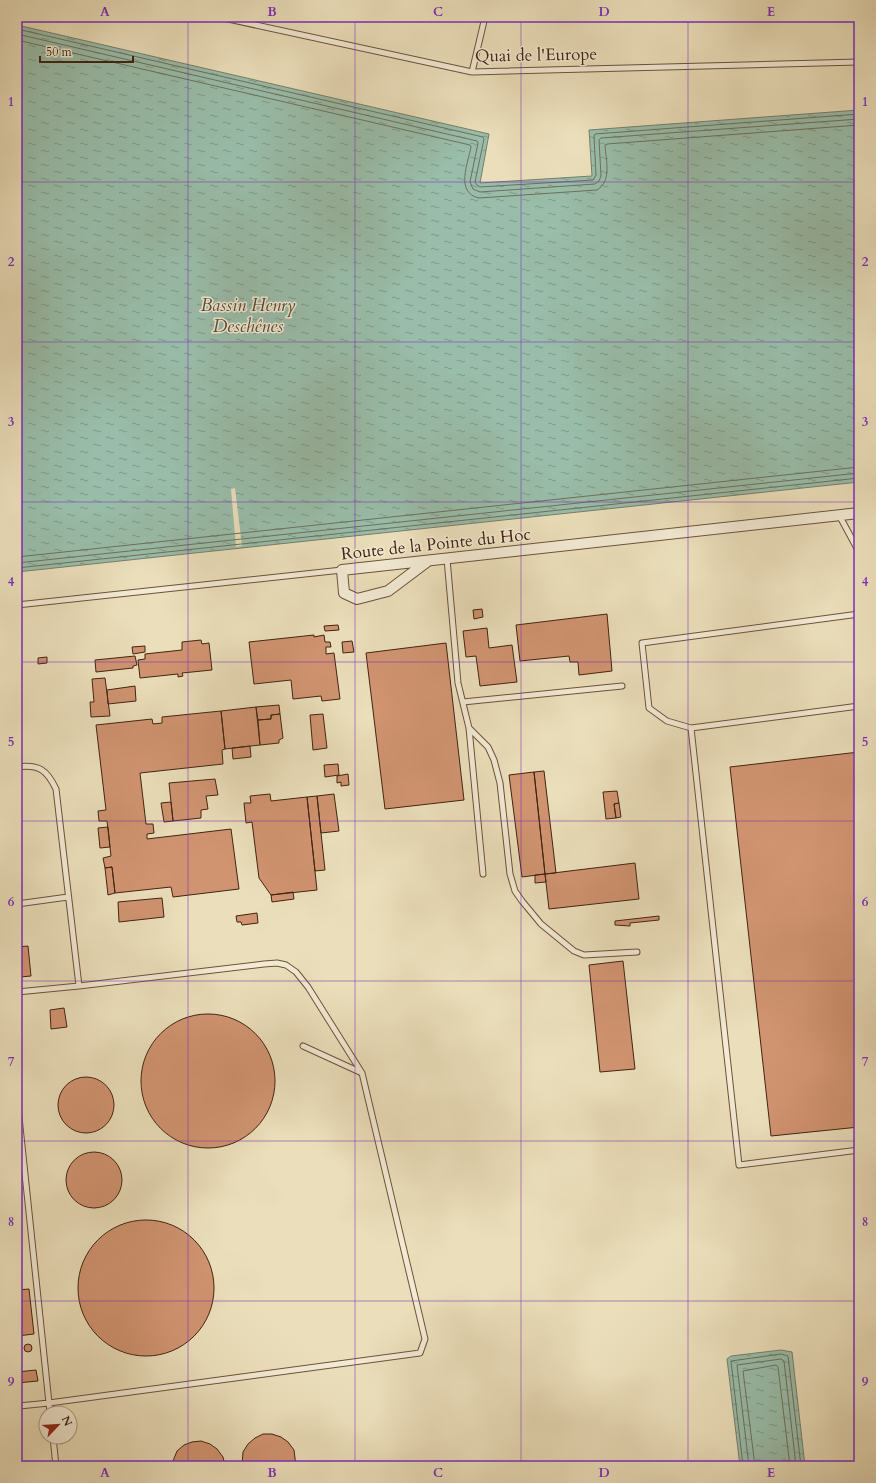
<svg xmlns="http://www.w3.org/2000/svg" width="876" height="1483" font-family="Cardo,serif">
  <defs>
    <pattern id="water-ripples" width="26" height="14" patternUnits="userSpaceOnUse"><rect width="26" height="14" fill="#99bdaa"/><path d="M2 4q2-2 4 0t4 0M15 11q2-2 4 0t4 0" fill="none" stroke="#7e9989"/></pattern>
  </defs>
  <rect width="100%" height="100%" fill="#ebdfbb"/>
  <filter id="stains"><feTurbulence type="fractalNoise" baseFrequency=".005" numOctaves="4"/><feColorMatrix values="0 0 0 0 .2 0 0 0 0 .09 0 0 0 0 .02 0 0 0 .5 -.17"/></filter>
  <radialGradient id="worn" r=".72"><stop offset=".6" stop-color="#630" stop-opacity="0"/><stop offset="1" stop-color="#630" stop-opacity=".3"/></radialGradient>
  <!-- water -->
  <path fill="url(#water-ripples)" stroke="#767f6d" d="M17,25L489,134L480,183L592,176L589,130L859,110V482L17,572Z
    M781,1350L792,1352L805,1466H740L727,1359L731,1356Z"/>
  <!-- pier -->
  <path fill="#ebdfbb" d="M235,488L242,546L236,547L231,489Z"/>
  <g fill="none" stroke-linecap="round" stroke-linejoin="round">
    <!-- shore -->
    <path stroke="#6d705e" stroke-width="1" d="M17,29L483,137L484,139L475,182L477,185L480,187L593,180L596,175L594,136L595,134L859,114
      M17,34L477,141L478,143L470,182L473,189L480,192L595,184L599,181L601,176L599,140L601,138L859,119
      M17,40L470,145L471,147C468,163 455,193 479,198L597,190C612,181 606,160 605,146L607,144L859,125
      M17,557L859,467
      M17,563L859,473
      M17,568L859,478
      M743,1466L731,1361L781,1354L788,1356L801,1466
      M749,1466L737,1365L781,1359L784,1361L796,1466
      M755,1466L743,1371L776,1365L778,1367L790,1466"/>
  </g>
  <!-- building -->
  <path fill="#d19471" stroke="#412312" d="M482,609L483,617L474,619L473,610Z
    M607,614L612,671L579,675L578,662H570L569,656L520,661L516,625Z
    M338,625L339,630L325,631L324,626Z
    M487,628L489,648L512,645L517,682L480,686L476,656L466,657L463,631Z
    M314,635V637L324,635L325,642H330L331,647H326V654L334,653L340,699L322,701L321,696L293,699L291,680L254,684L249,642Z
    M201,640L202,644L209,643L212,670L182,673L183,676L178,677V674L140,678L138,660L145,659V654L182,650V642Z
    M352,641L354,652L343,653L342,642Z
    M446,643L464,800L385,809L366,653Z
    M145,646V652L133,654L132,647Z
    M135,656L137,665L133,666V668L96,672L95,660Z
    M47,657V663L38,664V658Z
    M105,678L110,716L91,717L90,702H94L92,679Z
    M135,686L136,701L108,704L107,690Z
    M279,705L280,714L271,715V719L258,720L256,707Z
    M256,707L260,745L225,749L221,711Z
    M221,711L225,749L222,750L223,764L140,773L146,824H153L154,833L147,834V839L231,829L239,889L173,897L171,887L115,893L112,867L105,868L103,858L111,856L107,821H99L98,811L106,810L96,725L152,719L153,724L162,723V717Z
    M280,714L283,738L279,740V743L260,745L258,720L271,719V715Z
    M323,714L327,748L313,750L310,715Z
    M250,746L251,757L233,759L232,748Z
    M859,752V1127L771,1136L730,767Z
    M338,764L339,775L325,777L324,765Z
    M544,771L556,873L545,874L534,772Z
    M534,772L545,874L522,877L509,775Z
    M348,774L349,785L341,786V782L337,783V776Z
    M215,779L218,795L206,796L208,809L201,810V818L173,821L169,783Z
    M617,791L619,803L614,804L616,818L606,819L603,792Z
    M270,794L271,801L307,797L317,890L271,895L259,878L252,822L246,823L244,803H251L250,796Z
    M334,794L339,831L321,833L317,796Z
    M317,796L325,870L315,871L307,797Z
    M171,802L173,821L164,822L161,803Z
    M619,803L621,817L616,818L614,804Z
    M108,827L110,847L100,848L98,828Z
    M635,863L639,899L549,909L545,874Z
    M112,867L115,893L108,895L105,868Z
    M545,874L546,882L535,883V875Z
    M293,892L294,899L272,902L271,895Z
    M17,895L20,926H17Z
    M162,898L164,917L119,922L118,902Z
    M257,913L258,923L242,925L241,922H237L236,916Z
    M659,916V920L630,923V926L615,925V921Z
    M28,946L31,976L20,977L17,947Z
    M623,961L635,1069L600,1072L589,965Z
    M64,1008L67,1027L51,1029L50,1010Z
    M141 1081a67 67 0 1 1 134 0a67 67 0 1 1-134 0Z
    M58 1105a28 28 0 1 1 56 0a28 28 0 1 1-56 0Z
    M66 1180a28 28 0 1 1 56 0a28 28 0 1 1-56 0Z
    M78 1288a68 68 0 1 1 136 0a68 68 0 1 1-136 0Z
    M29,1289L34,1334L17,1336V1290Z
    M24 1348a4 4 0 1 1 8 0a4 4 0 1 1-8 0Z
    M36,1370L38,1381L17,1383V1372Z
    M263,1434H272L281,1437L288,1442L294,1450L296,1466H242L243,1452L248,1444L255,1438Z
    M201,1441L210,1444L217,1449L223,1457L225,1466H171L177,1451L184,1445L192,1442Z"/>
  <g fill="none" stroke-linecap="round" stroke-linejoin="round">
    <defs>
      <path id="lane" d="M219,17L472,72L859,62
        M472,72L485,17
        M839,515L859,552
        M447,559L458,683L469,728L483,874
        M17,605L342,570
        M463,702L622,686
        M859,706L691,728L739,1165L859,1150
        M469,728L488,747L494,760L500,783L510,874L515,891L522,901L541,924L574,951L584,955L637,952
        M691,728L667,721L649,708L642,643L859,614
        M17,767C39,764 47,770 56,789L79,986L17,992
        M17,904L68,897
        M79,986L264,964L277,963L286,965L296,972L308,987L362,1073L303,1046
        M17,1098L49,1403L19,1406L17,1405
        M50,1413L49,1403L420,1353L425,1339L362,1073
        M53,1437L56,1466"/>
      <path id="street" d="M428,561L388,591L357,599L344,593L342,570L859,513"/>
    </defs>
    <!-- lane casing -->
    <use href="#lane" stroke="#6c523c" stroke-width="7"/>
    <!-- street casing -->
    <use href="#street" stroke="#6c523c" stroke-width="12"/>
    <!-- lane -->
    <use href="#lane" stroke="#f2ead3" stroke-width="5"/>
    <!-- street -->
    <use href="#street" stroke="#f2ead3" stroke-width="10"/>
  </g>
  <!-- grid -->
  <path fill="none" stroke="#7b2cbf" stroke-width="1" stroke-opacity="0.55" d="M188,17V1466M355,17V1466M521,17V1466M688,17V1466M17,182H859M17,342H859M17,502H859M17,662H859M17,821H859M17,981H859M17,1141H859M17,1301H859"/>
  <g text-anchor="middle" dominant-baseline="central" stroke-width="3" stroke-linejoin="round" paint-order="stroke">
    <!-- street labels -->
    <g font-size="17" fill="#412312" stroke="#f2ead3">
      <text transform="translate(536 55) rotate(-1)">Quai de l'Europe</text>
      <text transform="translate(436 544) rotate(-6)">Route de la Pointe du Hoc</text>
    </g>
    <!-- water labels -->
    <g font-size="18" font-style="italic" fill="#574a38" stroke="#f2ead3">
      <text x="248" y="305">Bassin Henry<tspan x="248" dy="21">Deschênes</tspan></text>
    </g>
  </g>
  <!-- margin -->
  <rect width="876" height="1483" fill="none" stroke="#ebdfbb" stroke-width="44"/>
  <!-- north arrow -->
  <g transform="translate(58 1425) rotate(65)"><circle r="19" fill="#f2ead3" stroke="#ab9a86"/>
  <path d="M0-3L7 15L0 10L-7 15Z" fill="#8f2418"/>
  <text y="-6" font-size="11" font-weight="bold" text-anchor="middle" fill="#412312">N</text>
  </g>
  <!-- scale -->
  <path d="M40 56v6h93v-6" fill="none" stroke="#412312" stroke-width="2"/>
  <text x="46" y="56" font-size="12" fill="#412312" stroke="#f2ead3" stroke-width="3" paint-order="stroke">50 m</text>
  <rect x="22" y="22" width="832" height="1439" fill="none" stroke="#7b2cbf" stroke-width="1.5"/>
  <g font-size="13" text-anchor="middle" font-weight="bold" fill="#7b2cbf">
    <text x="105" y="16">A</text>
    <text x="272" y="16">B</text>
    <text x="438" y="16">C</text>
    <text x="604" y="16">D</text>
    <text x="771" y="16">E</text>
    <text x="11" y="106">1</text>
    <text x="865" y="106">1</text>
    <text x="11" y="266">2</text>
    <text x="865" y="266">2</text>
    <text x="11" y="426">3</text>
    <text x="865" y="426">3</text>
    <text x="11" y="586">4</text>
    <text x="865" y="586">4</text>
    <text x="11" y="746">5</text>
    <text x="865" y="746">5</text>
    <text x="11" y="906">6</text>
    <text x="865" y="906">6</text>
    <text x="11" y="1066">7</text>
    <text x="865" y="1066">7</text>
    <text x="11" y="1226">8</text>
    <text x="865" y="1226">8</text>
    <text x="11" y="1386">9</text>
    <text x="865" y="1386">9</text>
    <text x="105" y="1477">A</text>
    <text x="272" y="1477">B</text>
    <text x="438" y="1477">C</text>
    <text x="604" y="1477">D</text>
    <text x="771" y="1477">E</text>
  </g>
  <rect width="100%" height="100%" filter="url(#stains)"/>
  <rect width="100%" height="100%" fill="url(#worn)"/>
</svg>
